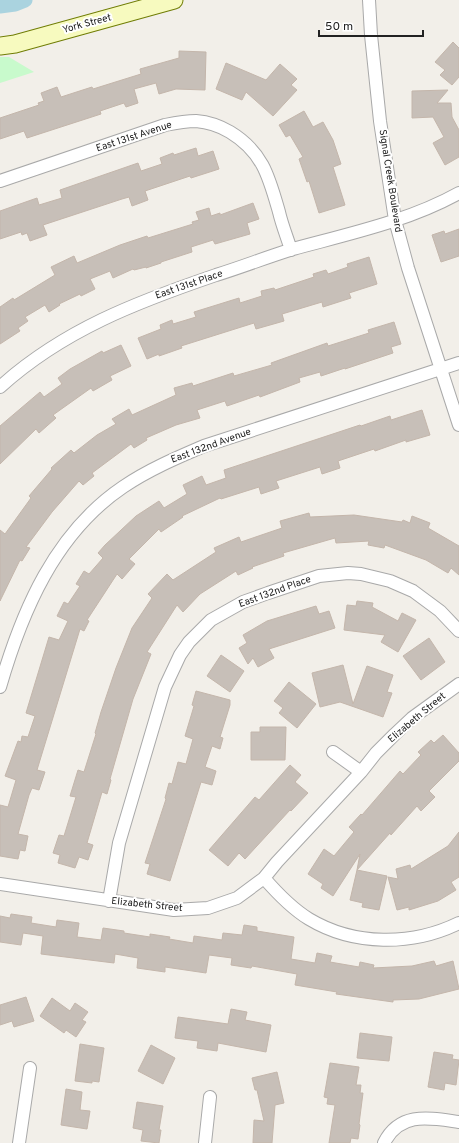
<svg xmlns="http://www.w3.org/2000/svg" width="459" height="1143" font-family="Overpass,sans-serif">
  <rect width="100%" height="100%" fill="#f2efe9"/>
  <!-- park -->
  <path fill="#c8facc" d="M0,57H9L34,72L0,83Z"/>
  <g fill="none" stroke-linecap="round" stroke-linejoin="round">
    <!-- canal -->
    <path stroke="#aad3df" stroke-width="15" d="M0,6L15,4L25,0"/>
  </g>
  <!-- building -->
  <path fill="#c7bfb8" stroke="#c4b6ab" d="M453,42L459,48V77L452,85L440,75L445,70L435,62Z
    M179,51L206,52L205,90L176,89L159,94L156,83L134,89L138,103L126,107L124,103L100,111L101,114L27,138L24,131L0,139V118L39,105L38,103L44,101L41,93L57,87L61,97L92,87L93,89L141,74L140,69L179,58Z
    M226,63L266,80L280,64L297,79L291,85L297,90L273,116L246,92L242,100L216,89Z
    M448,90L437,103H451L452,117L459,130V157L445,165L433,143L444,137L433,117L412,118V91Z
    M304,111L313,127L323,122L333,140L341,164L333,167L345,205L319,213L309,181L307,182L299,159L303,157L290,135L286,137L279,125Z
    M196,148L198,156L213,151L219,169L191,178L190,176L145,191L148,200L132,206L129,197L122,199L43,225L47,235L30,241L27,233L22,235L21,232L0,239V211L37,198L39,205L62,198L60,190L138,163L141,171L162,164L160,158L173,153L174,155Z
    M253,203L259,219L247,223L250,234L215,244L213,240L191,247L192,252L161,262V263L146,268V267L134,270L133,269L113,278L110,271L90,279L95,289L81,296L80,294L59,304L60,305L49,312L45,305L25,317L28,321L18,328L20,331L0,344V307L13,298L14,300L55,275L51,267L74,256L77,263L120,245L147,236L148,238L193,224L192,222L199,220L196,212L209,208L211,216L220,213V215Z
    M459,229V256L441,262L432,235L444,231L445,234Z
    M369,257L377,284L349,293L351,298L323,307L322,302L282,314L284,321L256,329L254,323L181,346L182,348L159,356V354L147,359L138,338L161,329L160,325L172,320L173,324L196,317L194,312L239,298L240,303L262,296L261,291L274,288L275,290L314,277L313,274L326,270L328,274L348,267L347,264Z
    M394,322L401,344L391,347L393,353L345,369V368L321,376L320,372L299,378L300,382L260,397L259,395L227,406L225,401L197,410L200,418L176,425L146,438L147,440L134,448L131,444L92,473L94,476L83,485L79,481L52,512L26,547L30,548L22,561L20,560L0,601V530L5,534L31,498L29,496L52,469L51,468L71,450L74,453L97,435L116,424L112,419L129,409L132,415L176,395L174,388L192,383L193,386L233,373L234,376L272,365L271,363L327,343L328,346L369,333L368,330Z
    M121,345L131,366L110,376L112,380L93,391L91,388L53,415L56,418L39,433L36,429L0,464V426L40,392L44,397L62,384L58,378L70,369L102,351L103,353Z
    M422,410L430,435L406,442V440L375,451L374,449L338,461L340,468L322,474L320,467L276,481L279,488L261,494L259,487L221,499L220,498L182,516L183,517L161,532L159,529L129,559L135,564L122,579L117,574L87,620L89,621L84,631L80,629L37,770L45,772L39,790L32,788L29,795L18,834L28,836L25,851L20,850L18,859L0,856V805L8,807L16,780L5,776L18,741L21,742L22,736L28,737L35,716L26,713L49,637L59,640L68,621L57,616L64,602L68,604L80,586L76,584L84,571L89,574L103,558L98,553L105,545L136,516L159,501L164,508L187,494L183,485L202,476L206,485L226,478L224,470L360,425L361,426L390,416L391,420Z
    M309,513L310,517L354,515L402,522L403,520L410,523L412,516L430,523L428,528L459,546V575L451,568L448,573L426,560L385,545L384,548L368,545L369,541L336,543L335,538L283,553L284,556L252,567L253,568L238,575L236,571L200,594L183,612L177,605L147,652L151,654L133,699L110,779L111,780L107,794L102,792L87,843L93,845L88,860L79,857L75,868L58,863L60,855L53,853L59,835L64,836L76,797L70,796L78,770L84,772L96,734L95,733L101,712L116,668L132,628L152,598L148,594L167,574L173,580L216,552L214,548L239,537L241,542L282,528L280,521Z
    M357,601L373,603L372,607L398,621L402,613L416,620L398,652L381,642L385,635L344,630L347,605L356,606Z
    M316,606L319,614L329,611L335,628L269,649L274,658L258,667L253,658L248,664L239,648L247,643L243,635L267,621Z
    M429,638L445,662L421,680L403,656Z
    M221,655L244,671L230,692L207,676Z
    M343,665L353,704L367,666L393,675L387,692L392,693L383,717L340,702L320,707L312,673Z
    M289,682L316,704L297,728L279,713L283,708L274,701Z
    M196,691L230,700V705L220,737L223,738L220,749L212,746L205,767L216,771L212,785L201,782L170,881L147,874L150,864L145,863L166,799L165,798L169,783L172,784L178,762L186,764L193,739L185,736L194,706L192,705Z
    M260,727H286L285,760H251V732H260Z
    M443,735L459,753V761L429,791L435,797L421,811L417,806L391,835L390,833L357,870L360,854L333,896L321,888L323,884L308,874L324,849L334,856L354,832L349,827L361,814L362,815L400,771L403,774L421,755L418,752L431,740L434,743Z
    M290,765L301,775L295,782L308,793L291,811L290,810L245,859L239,853L228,866L209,850L255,797L259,800Z
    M459,832V877L451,882L456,890L438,901L409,910V907L397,910L388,877L398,879L396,869L410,865L411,869L448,846Z
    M357,870L387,876L379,910L362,907L363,903L350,900Z
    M11,914L32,917L31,923L56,927L57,920L79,923L77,937L101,940L103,928L124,931V933L150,937V934L170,937L169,939L193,943L194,936L222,940L223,933L242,935L244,925L257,927V931L294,937L291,959L315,963L317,953L332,956L330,962L359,967L360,962L374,965L373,968L412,966L434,961L436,966L453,961L459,989L419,999L393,1000V1002L336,994L337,992L295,985L297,974L252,966L251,968L231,965L232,958L209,955L206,973L165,967V972L137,968L138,958L115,954L114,963L41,954L43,936L23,933L21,945L0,942V916L10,918Z
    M26,997L34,1021L14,1027L12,1021L0,1025V1005Z
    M52,998L70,1011L75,1003L88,1012L82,1020L86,1022L76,1037L66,1030L64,1033L40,1016Z
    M231,1009L247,1012L245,1020L271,1025L266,1052L218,1043L217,1051L197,1048L198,1041L175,1038L178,1017L228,1024Z
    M360,1033L392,1037L389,1061L357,1058Z
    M80,1044L104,1048L99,1082L92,1081V1083L75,1081Z
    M151,1045L175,1058L163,1084L138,1071Z
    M434,1052L453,1055L452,1059L459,1060L456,1085L445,1083L444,1090L428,1087Z
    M330,1063L359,1067L356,1085H361L360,1093H363L359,1124L360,1125L358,1139L351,1138L350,1143H329L335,1105L327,1104L328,1098L324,1097Z
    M277,1072L284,1103L275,1105L272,1143H253L254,1120L264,1121L257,1090H255L252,1078Z
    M66,1089L82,1092L80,1110L90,1111L87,1129L61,1125Z
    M137,1102L163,1106L159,1130H161L159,1143L141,1141L143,1130L133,1128Z"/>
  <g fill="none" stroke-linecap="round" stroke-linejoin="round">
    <defs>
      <path id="street" d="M369,0L371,35L380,121L395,220L408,268L459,425
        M0,181L165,125C175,123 185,121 196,121C208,122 220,126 230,132C263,152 269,177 279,212C282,225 287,237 291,250
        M0,387C63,330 137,302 216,275C242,267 267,257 293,249C348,234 409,221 459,193
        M0,687C22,611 55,533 123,487C148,470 176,458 204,446L459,363
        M333,752L361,772
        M264,878C277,893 291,908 309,919C354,946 412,946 459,923
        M0,884L174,910L208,908L237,898L264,878L277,862L361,772L376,753L395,734L412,718L459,684
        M109,901L119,843L165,687L180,655L189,642L211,620L243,602L268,593L319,576L348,573L361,574L390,581L413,591L440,611L459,631
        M19,1143L30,1068
        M205,1143L210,1097
        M384,1143C400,1111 430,1118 459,1122"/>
      <path id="secondary" d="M0,46L15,44L174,0"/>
    </defs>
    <!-- street casing -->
    <use href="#street" stroke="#a9a9a9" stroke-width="14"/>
    <!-- secondary casing -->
    <use href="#secondary" stroke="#707d05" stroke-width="19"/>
    <!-- street -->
    <use href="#street" stroke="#fff" stroke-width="12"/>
    <!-- secondary -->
    <use href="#secondary" stroke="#f7fabf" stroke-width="17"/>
  </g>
  <g text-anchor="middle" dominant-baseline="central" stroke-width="4" stroke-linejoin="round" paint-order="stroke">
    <!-- street labels -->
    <g font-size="10" fill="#222" stroke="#fff">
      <text transform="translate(87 24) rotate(-15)">York Street</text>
      <text transform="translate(134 137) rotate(-18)">East 131st Avenue</text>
      <text transform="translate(390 181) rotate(81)">Signal Creek Boulevard</text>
      <text transform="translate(189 285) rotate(-19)">East 131st Place</text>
      <text transform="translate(211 446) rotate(-20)">East 132nd Avenue</text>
      <text transform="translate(275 592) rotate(-20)">East 132nd Place</text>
      <text transform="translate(417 718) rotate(-40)">Elizabeth Street</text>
      <text transform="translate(147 905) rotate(6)">Elizabeth Street</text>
    </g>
  </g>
  <!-- scale -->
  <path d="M319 30v6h104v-6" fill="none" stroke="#222222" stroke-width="2"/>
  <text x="325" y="30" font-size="12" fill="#222222" stroke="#ffffff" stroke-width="3" paint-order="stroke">50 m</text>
</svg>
